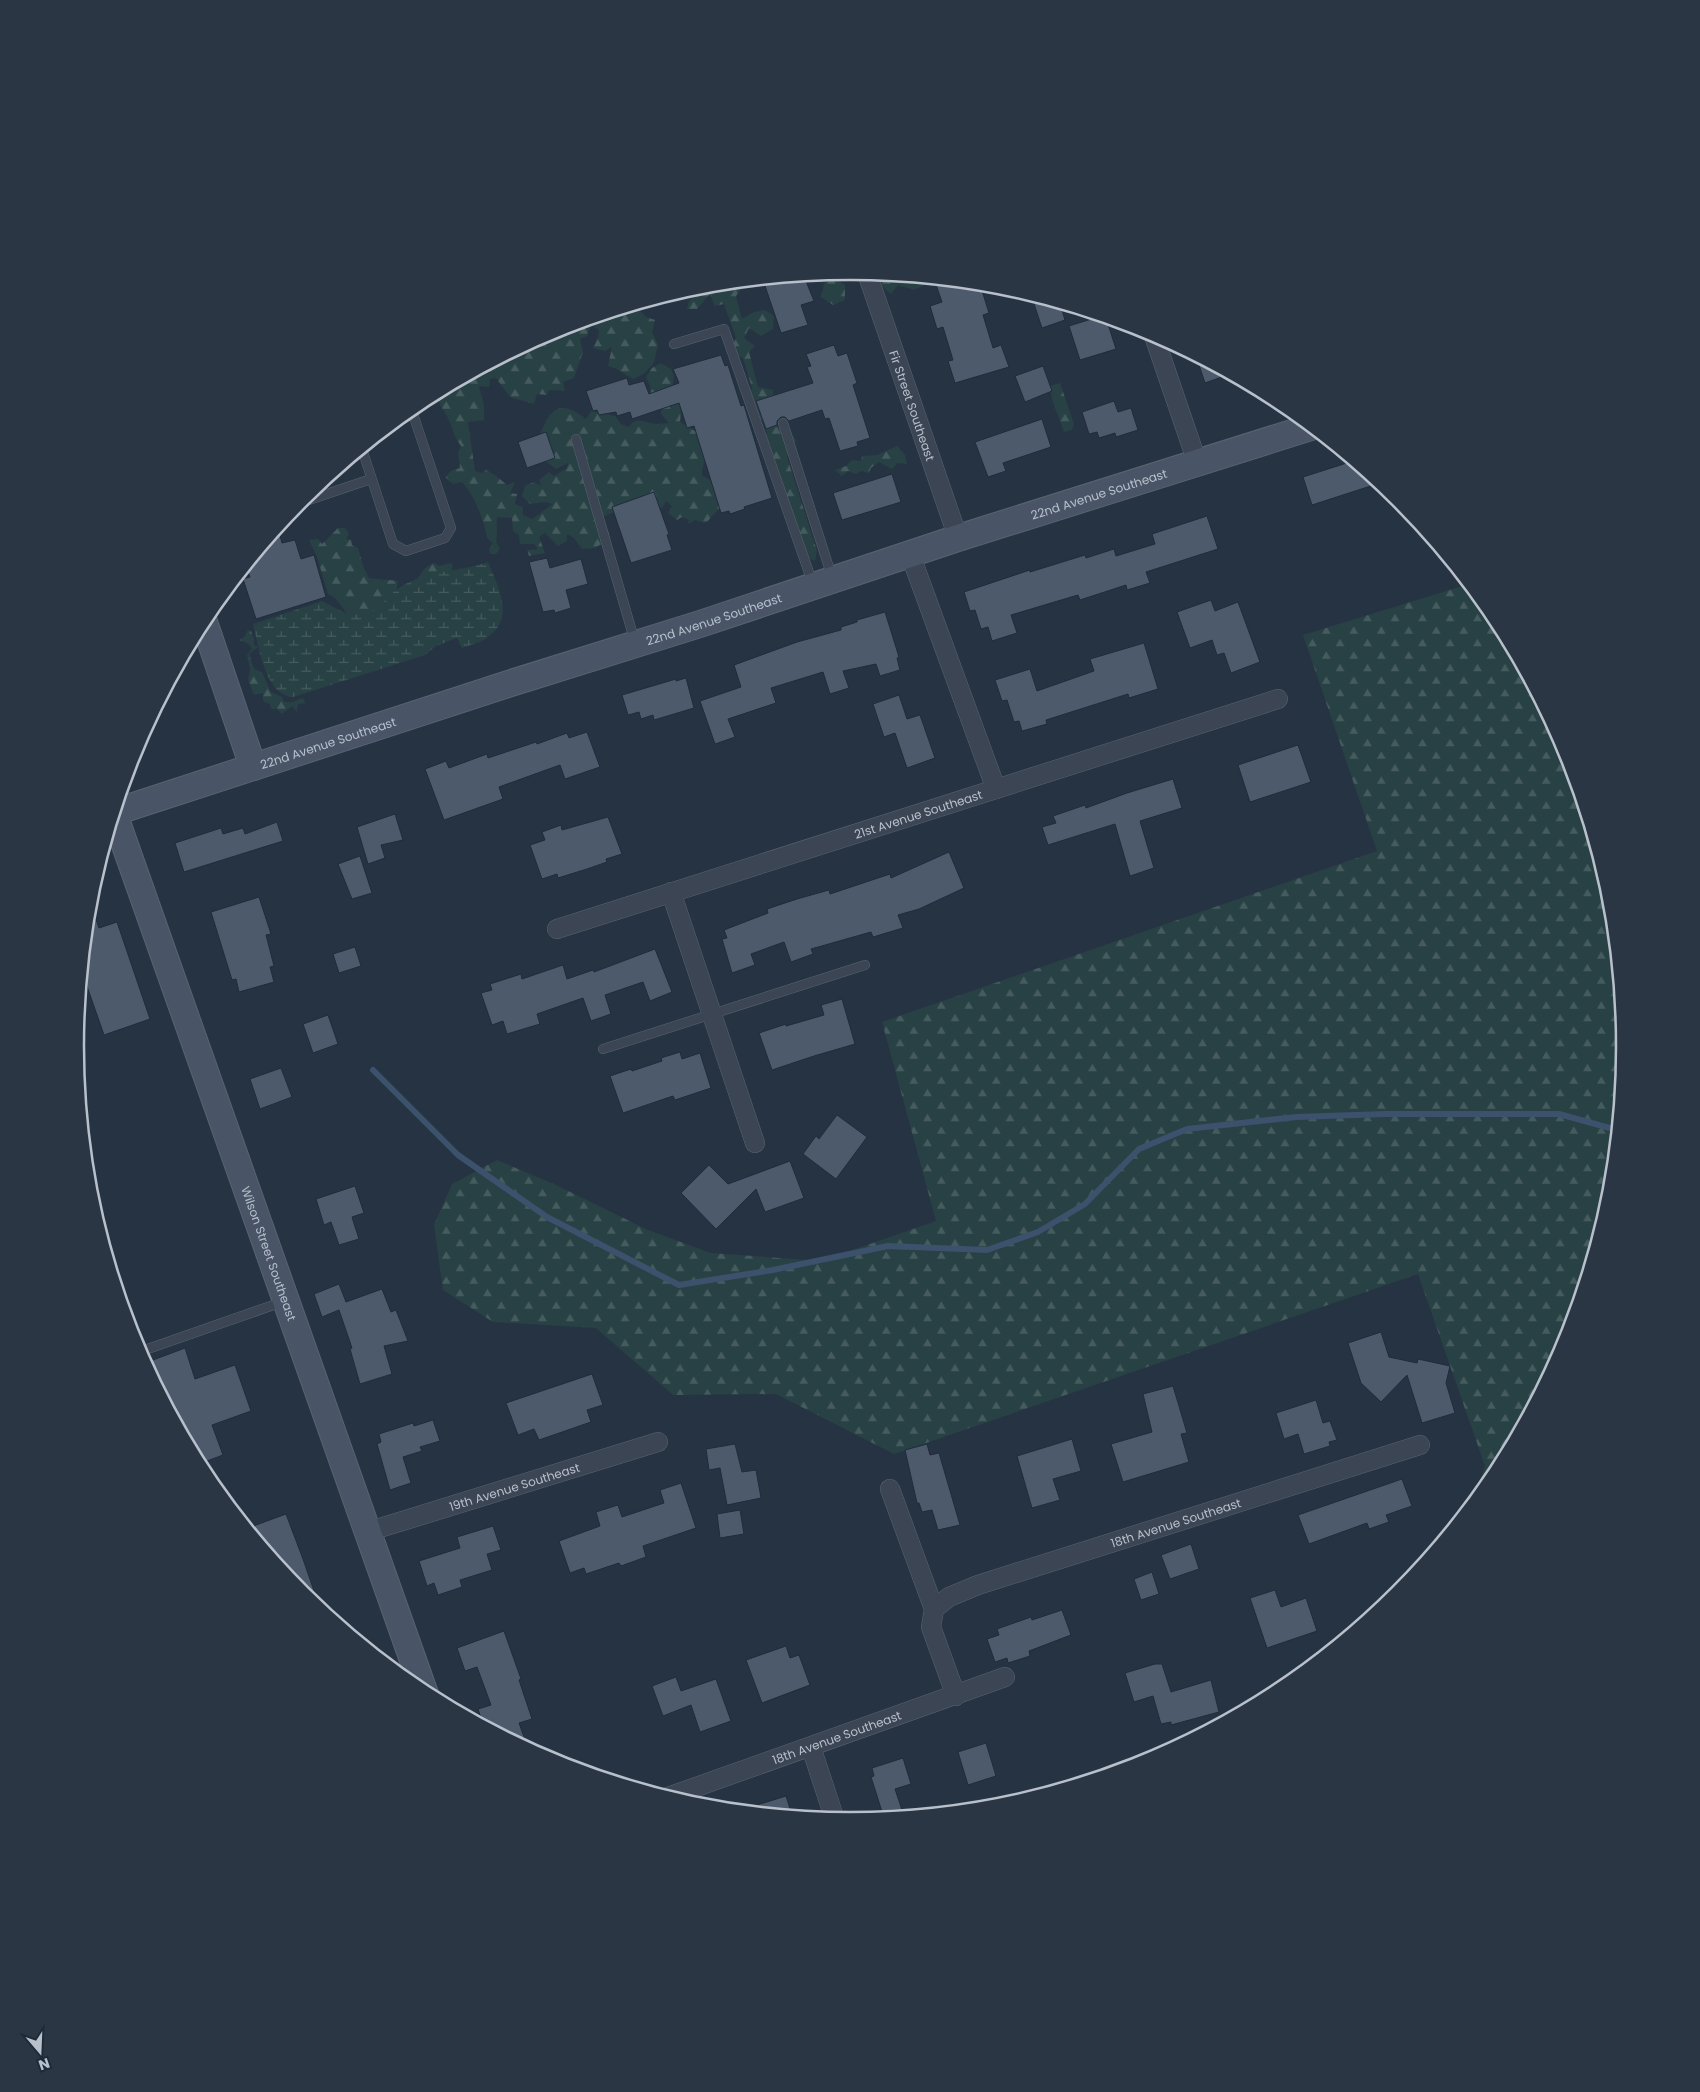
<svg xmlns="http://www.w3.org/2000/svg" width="1700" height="2092" font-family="Poppins,sans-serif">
  <defs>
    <pattern id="forest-firs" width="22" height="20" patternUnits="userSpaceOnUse" patternTransform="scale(1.25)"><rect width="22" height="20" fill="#284144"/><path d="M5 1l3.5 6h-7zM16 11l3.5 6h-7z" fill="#455b5e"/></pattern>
    <pattern id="wetland-marsh" width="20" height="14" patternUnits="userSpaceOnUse" patternTransform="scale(1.25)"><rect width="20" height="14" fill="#284144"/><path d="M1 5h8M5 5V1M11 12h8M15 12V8" fill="none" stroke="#455b5e"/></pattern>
  </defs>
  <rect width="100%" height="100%" fill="#263343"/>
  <!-- forest -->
  <path fill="url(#forest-firs)" d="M875,273L931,279L932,282L914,290L898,285L891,294L874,279Z
    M835,279L845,285V300L833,305L821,297L825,280Z
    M745,281L746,282L736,296L742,319L754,312L765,310L774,316L773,329L761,336L749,328L744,338L755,346L749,352L758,387L773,390L774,399L767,406L775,426L791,431L796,441L790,448L787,457L817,551L815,561L806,557L785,497L779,471L772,462L764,438L767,433L762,419L745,398L752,388L743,358L738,356L733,345L736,338L724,304L715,306L710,294L697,309H687L689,301L702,286Z
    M635,305L646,317L655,320L652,332L658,345L654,362L645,373L633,379L617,369L608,366L612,347L605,351L593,348L598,338L599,330L591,325L587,336L580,339L583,352L574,378L563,382L565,391L549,390L547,395L537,394L534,404L510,397L496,378L490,379L489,387L479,386L484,405V420L468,422L475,471L482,473L486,470L495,475L507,485L515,482L510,493L517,494L515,504L523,507V515L532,519L553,504L545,502L530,504L522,496L525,486L534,482L541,486L539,480L549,472L554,476L567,468L568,463L556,469L544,460L534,447C547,422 551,391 586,419L591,411L615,416L621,424L629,427C636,415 645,423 656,424C660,424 665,423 669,423L661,414V404L651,396L650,386L646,377L652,368L661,363L671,369L674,376L673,384L681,411L680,422L703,436L706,457L702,470V475L713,482L724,503L706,523L695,520L688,524L689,520L682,517L677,520L668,513L672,506L666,501L662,508H624L602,517L611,538L595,548L582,549L574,538L567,534V541L558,546L545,533L539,537L545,553L529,556L527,550L538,549L534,544H520L519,535L513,531L512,518L497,517C496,526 498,534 496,542L500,549L496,554H490L489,549L493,543L487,538C484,520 475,496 462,482L453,484L445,477L452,470L460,468L458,452L461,446C452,434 453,427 447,416C442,407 440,408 438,397L437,402L432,399L429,405L424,399L554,330Z
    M1060,383L1074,424L1072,430L1064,432L1052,399L1050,386Z
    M897,446L905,455L907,464L897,463L892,469L879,462L871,468L869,473L861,471L856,474L848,471L842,476L835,470L846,466L852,460L861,461L862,456L877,455Z
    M338,528H345L349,534L346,539L351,540L352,545L358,548L363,566L369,578L398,581L396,594L374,615L349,616L335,598L328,594L317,557L309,540L318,539L322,544Z
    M435,563L439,566L450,563L453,565L451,573L418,580C421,571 426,565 435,563Z
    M1469,584L1495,616L1566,750L1610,895L1625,1046L1610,1197L1566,1343L1494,1477L1472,1504L1485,1466L1418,1274L894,1454L776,1394L673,1395L596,1328L493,1322L443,1290L434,1225L452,1184L497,1160L556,1185L648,1230L711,1253L821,1261L936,1221L882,1022L1377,851L1303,635Z
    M248,630L251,631L254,639V645L258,647L249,654L254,669L262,672L271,692L282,697L284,702H293L302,698L306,703L298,704L297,712L292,706L282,714L277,709H271L270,704L263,701V693L254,695L248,680L250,669L247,655L252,648L247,643L239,640L244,637Z"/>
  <!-- wetland -->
  <path fill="url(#wetland-marsh)" d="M488,562C498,587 516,617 487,638C480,643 470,645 462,648L457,638L436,646L425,655L293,697C265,696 259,647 253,624L322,601C334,607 348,617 362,614C382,610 384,598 399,588C426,570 459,572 488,562Z"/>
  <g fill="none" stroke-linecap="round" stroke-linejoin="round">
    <!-- stream -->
    <path stroke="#3c516c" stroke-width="6" d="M373,1070L458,1155L547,1217L679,1285L773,1270L888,1246L987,1250L1038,1232L1085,1204L1139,1149L1187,1129L1296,1117L1385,1114H1559L1617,1130"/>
  </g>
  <!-- building -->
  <path fill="#4c5a6c" stroke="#212c3a" d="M804,276L814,301L801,305L808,325L781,333L763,280Z
    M934,279L980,284L989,313L983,315L993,348L1001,345L1009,367L955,383L948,361L953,360L943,327L937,329L930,306L942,302Z
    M1046,300L1060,304L1065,320L1042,328L1034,304Z
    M1101,316L1106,318L1116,349L1080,360L1069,326Z
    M834,345L838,356L847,353L857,383L853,385L870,438L857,442L858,446L840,451L829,418L825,419L822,410L789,421L785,417H781L777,421V425L766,429L756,401L813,383L807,367L811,366L806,354Z
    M721,355L725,366L728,365L741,406L744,405L772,498L744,507L745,509L730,514L729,511L721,513L694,426L687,428L679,403L632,419L630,412L617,416L616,412L599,415L597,410L593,411L586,391L627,378L629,385L644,381L649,394L679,383L673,369Z
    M1196,356L1210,364L1230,374L1205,383Z
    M1043,366L1052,391L1025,402L1015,376Z
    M1114,401L1118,412L1131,408L1138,430L1116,437L1115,433L1099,438L1097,432L1089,434L1082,412Z
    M1042,419L1051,447L1003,463L1006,471L988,477L975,442Z
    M546,432L555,458L527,468L518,442Z
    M1353,461L1380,483L1312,505L1303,477Z
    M892,474L901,502L842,520L833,493Z
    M654,492L669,534L667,535L672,550L631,563L612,507Z
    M1207,516L1218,549L1146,572L1150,583L1127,590L1126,585L1080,600L1078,595L1011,615L1017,633L992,641L988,627L981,629L975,610L970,611L964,592L1030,570V572L1085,555L1086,558L1114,549L1116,556L1155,544L1152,534Z
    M278,528L282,543L295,540L301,559L314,555L326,597L256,619L243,579L250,577L246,566Z
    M547,558L550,568L581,559L588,584L566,590L571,608L555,613L554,610L543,612L529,562Z
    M1211,600L1215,611L1238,602L1260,662L1231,673L1224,653L1217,655L1212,640L1190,648L1177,612Z
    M885,612L899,657L897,658L900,670L880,676L876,664L843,671L849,688L830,694L823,672L771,688L776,703L728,719L735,737L715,744L700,701L741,687L734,665L797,642L841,630V627L857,622V620Z
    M1144,643L1158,689L1129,698L1128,694L1046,720L1047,724L1022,731L1019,721L1014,722L1007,700L1002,701L995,680L1030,669L1037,691L1094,671L1090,659Z
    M686,678L694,708L654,720L653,715L641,719L639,712L628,715L622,695L676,679V681Z
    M899,695L907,719L920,715L935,758L907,768L895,733L884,737L873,704Z
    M587,732L600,767L565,779L560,765L499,787L503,799L444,820L425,769L446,761L449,768L487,754L488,758L536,742L537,744L567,733L569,738Z
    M1298,745L1311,782L1250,802L1238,765Z
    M1173,779L1182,808L1140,821L1154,868L1130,876L1115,824L1048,845L1042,827L1056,823L1053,816L1085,805L1086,808L1127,793Z
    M395,814L403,840L381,845L385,858L368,864L357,827Z
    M608,817L622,854L606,859L607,862L587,869L558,878L557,874L542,879L530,845L545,840L542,832L561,825L562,830Z
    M277,822L283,841L184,872L175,843L221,828L223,834L243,828L245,834Z
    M949,852L964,888L919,909L898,915L903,928L873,937L871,932L811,949L813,954L791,962L784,942L751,954L755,965L732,973L722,939L727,938L724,930L768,913L767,909L797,899L829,890L830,894L890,874L891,878Z
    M360,856L372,893L352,899L338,864Z
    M259,897L271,934L266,935L274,966L270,967L274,982L239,992L236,979L232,980L211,912Z
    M89,900L99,928L117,922L150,1019L104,1035L82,972Z
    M355,947L361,966L339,973L333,954Z
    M655,949L672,992L650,1001L643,982L605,995L611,1014L591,1021L583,998L537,1014L540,1024L507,1034L503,1021L492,1025L481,993L492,990L490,984L521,974L522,979L563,965L567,979L593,970L594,972Z
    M842,999L855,1044L814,1056L772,1070L759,1033L786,1024V1026L824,1015L821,1005Z
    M328,1015L338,1044L313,1053L303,1024Z
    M680,1052L682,1059L700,1053L711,1088L675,1100L673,1096L623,1113L610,1076L631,1069L632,1071L662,1061L661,1058Z
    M281,1068L292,1097L260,1109L250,1079Z
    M837,1115L867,1137L836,1179L803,1154L816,1136L819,1139Z
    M790,1161L804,1198L765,1212L756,1189L716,1229L681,1193L709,1165L728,1184Z
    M355,1186L364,1213L352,1217L359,1239L339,1245L331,1222L324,1225L316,1199Z
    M339,1284L346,1302L382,1289L391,1312L396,1310L408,1341L384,1346L392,1374L360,1384L350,1349L352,1348L339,1310L322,1317L314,1294Z
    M1381,1332L1389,1357L1417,1363L1418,1359L1450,1366L1446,1383L1455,1413L1422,1423L1407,1375L1381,1402L1361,1383L1348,1343Z
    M185,1348L195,1379L235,1365L251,1411L212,1425L223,1455L199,1464L145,1363Z
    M592,1374L603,1405L587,1410L591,1422L539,1440L534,1429L518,1435L506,1403Z
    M1173,1386L1187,1433L1181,1434L1189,1462L1123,1482L1111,1444L1152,1432L1143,1394Z
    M1316,1400L1323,1423L1330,1421L1337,1440L1329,1442L1330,1446L1304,1454L1298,1434L1284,1439L1276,1413Z
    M433,1420L440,1441L420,1447L422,1451L403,1457L411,1483L390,1490L377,1444L381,1442L379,1434L413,1423L414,1426Z
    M1072,1439L1081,1471L1053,1479L1060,1500L1032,1508L1017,1456Z
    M735,1444L742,1472L756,1470L761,1498L727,1505L720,1468L709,1470L706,1449Z
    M927,1444L930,1455L939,1453L960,1525L938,1530L932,1510L922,1512L919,1503H917L905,1450Z
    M1402,1479L1412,1506L1386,1515L1389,1522L1369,1529L1367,1523L1309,1544L1298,1515Z
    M681,1483L696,1528L643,1546L646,1557L621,1566L619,1563L586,1574L584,1568L570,1573L559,1541L600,1526L596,1512L618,1505L622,1517L664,1503L660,1490Z
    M740,1510L744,1534L720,1538L717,1514Z
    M286,1514L303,1559L320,1608L302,1594L248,1528Z
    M493,1526L501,1550L487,1554L492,1570L460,1580L462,1587L438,1595L434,1583L427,1586L419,1561L460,1548L457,1537Z
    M1191,1544L1199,1569L1170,1579L1161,1555Z
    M1152,1572L1159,1594L1141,1600L1134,1579Z
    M1275,1590L1281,1607L1306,1598L1317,1631L1267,1648L1250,1598Z
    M1062,1610L1071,1635L1029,1651L1030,1656L1008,1663L1007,1658L995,1662L987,1639L999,1635L997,1629L1031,1617L1032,1620Z
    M504,1631L521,1679L519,1680L532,1719L519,1723L528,1748L483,1724L478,1709L491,1705L477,1667L465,1671L457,1648Z
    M786,1646L790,1658L799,1655L810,1685L762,1703L746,1660Z
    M1155,1664H1162L1171,1692L1211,1680L1219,1712L1171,1725V1722L1161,1724L1153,1696L1134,1702L1125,1673Z
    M676,1677L681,1691L716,1679L731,1721L700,1732L691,1705L663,1716L652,1686Z
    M986,1743L996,1776L968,1785L958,1752Z
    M903,1758L911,1784L895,1789L904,1816L884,1818L871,1777L874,1776L872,1768Z
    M786,1796L792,1815L741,1810Z"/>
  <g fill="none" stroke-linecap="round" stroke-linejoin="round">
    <defs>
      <path id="lane" d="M674,344L724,329L813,584
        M783,423L832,577
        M576,439L635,642
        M362,449L393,544L406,551L445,538L451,528L411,408
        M297,504L371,479
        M603,1049L865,965
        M139,1352L285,1301"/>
      <g id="street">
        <path id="s1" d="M867,273L958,538"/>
        <path d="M1153,333L1197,462"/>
        <path d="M910,554L996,789"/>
        <path d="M671,892L755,1143"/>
        <path id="s2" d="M557,929L1278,699"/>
        <path d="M890,1489L934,1609L931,1627L956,1696"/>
        <path id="s3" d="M370,1531L658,1442"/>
        <path id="s4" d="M934,1609L949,1597L978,1585L1420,1445"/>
        <path d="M811,1747L835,1820"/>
        <path id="s5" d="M668,1797L1005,1677"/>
      </g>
      <g id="secondary">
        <path d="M203,619L253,767"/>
        <path id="s6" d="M115,812L508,684L700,624L958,538L1311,427"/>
        <path id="s7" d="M114,814L425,1694"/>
      </g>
    </defs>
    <!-- lane casing -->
    <use href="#lane" stroke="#596370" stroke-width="10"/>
    <!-- street casing -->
    <use href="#street" stroke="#596370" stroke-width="20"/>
    <!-- secondary casing -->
    <use href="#secondary" stroke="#596370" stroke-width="28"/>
    <!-- lane -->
    <use href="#lane" stroke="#3b4553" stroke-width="9"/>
    <!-- street -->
    <use href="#street" stroke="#3b4553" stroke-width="19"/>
    <!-- secondary -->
    <use href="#secondary" stroke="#495466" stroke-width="26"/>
  </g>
  <g text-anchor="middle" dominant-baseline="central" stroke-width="4" stroke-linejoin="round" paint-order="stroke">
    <!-- street labels -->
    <g font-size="12" fill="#b8c0cc" stroke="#1f2a38">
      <text stroke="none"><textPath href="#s1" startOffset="140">Fir Street Southeast</textPath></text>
      <text stroke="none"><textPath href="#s6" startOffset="1034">22nd Avenue Southeast</textPath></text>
      <text stroke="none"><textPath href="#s6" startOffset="629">22nd Avenue Southeast</textPath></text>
      <text stroke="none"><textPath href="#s6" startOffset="224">22nd Avenue Southeast</textPath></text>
      <text stroke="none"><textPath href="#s2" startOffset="379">21st Avenue Southeast</textPath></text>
      <text stroke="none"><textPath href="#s7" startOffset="466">Wilson Street Southeast</textPath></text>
      <text stroke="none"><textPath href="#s3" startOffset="151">19th Avenue Southeast</textPath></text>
      <text stroke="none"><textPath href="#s4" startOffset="258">18th Avenue Southeast</textPath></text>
      <text stroke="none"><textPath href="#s5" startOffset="179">18th Avenue Southeast</textPath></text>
    </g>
  </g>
  <!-- crop -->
  <path d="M0 0H1700V2092H0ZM84 1046a766 766 0 1 1 1532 0a766 766 0 1 1-1532 0Z" fill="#2b3644" fill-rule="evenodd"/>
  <path fill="none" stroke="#b8c0cc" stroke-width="2.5" d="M84 1046a766 766 0 1 1 1532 0a766 766 0 1 1-1532 0Z"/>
  <!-- north arrow -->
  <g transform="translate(40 2052) rotate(161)" stroke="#1f2a38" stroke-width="4" paint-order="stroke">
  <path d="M0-4L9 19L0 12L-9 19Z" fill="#b8c0cc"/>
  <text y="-8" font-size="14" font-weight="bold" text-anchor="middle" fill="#b8c0cc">N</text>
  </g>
</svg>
